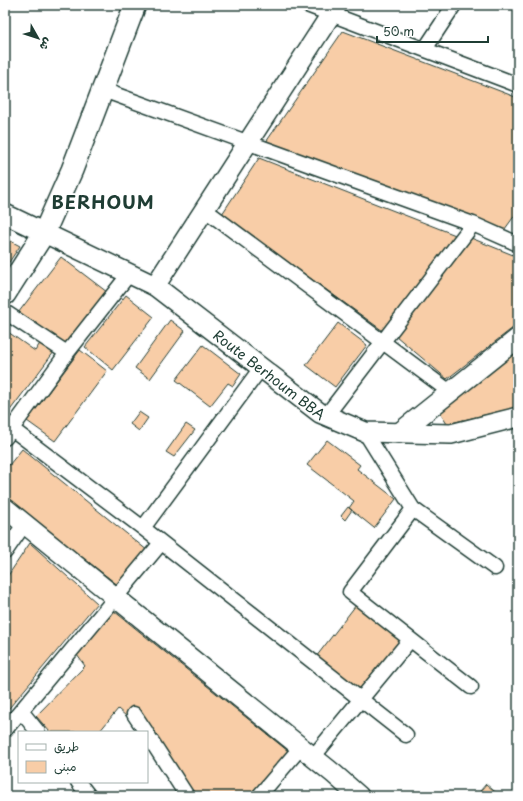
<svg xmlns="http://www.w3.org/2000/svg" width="523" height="801" font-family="'Playpen Sans','Playpen Sans Arabic',sans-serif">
  <rect width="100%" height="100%" fill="#fff"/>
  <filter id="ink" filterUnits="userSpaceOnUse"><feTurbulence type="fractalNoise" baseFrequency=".025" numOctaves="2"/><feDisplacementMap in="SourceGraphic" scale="8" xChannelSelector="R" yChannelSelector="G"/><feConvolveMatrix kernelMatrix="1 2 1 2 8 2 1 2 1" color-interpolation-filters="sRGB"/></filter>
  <g filter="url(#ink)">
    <!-- building -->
    <path fill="#f8cda7" stroke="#1f3d34" d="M343,31L518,98V211L502,233L266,142Z
      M259,158L458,236L383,331L222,214Z
      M5,238L20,246L5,268Z
      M471,238L518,257V324L447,379L396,336Z
      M61,257L107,292L64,348L18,313Z
      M126,295L154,317L113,370L85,347Z
      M170,320L185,331L150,379L135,368Z
      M338,323L367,345L335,387L306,365Z
      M8,332L35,351L41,342L54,352L5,417V336Z
      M203,345L241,374L233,386L228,383L210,406L176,380Z
      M80,350L107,371L55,441L27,421Z
      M518,351V407L447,424L438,410Z
      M139,412L148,418L139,431L130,424Z
      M186,424L195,430L174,457L166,452Z
      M327,440L360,465L357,469L396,499L374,528L349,508L354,501L307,465Z
      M22,449L148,551L119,586L5,497V470Z
      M348,507L352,510L345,520L341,516Z
      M30,543L97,603L5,713V580Z
      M356,605L405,641L361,694L316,657Z
      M114,611L288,751L252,796H196L136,710L127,717L118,709L99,732H50L36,716L85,666L77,655Z
      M486,784L500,796H476Z"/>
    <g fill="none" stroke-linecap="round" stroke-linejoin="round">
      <defs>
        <path id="street" d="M307,5L518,85
          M425,49L454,5
          M103,90L473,224L518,244
          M204,209L450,392
          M5,312L67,353
          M326,416L473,224
          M12,429L143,528L406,735
          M365,432L413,509L350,592L471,687
          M5,438L67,353L130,273
          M413,509L495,568
          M143,528L261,368
          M5,552L25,523
          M21,711L38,732
          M134,714L146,732
          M5,730L161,543
          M147,734L187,796
          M313,757L410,640
          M78,782L89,796
          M259,796L301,747"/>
        <g id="secondary">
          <path id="s1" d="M5,214L155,286L320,413L365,432L451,434L518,417"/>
          <path d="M155,286L337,5"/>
          <path d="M399,433L518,338"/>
          <path d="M5,508L334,774L359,796"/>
        </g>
        <path id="primary" d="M5,294L44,233L72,170L135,5"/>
      </defs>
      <!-- street casing -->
      <use href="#street" stroke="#1f3d34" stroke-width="17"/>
      <!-- secondary casing -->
      <use href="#secondary" stroke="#1f3d34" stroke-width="22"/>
      <!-- primary casing -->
      <use href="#primary" stroke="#1f3d34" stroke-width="24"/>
      <!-- street -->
      <use href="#street" stroke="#fff" stroke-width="14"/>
      <!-- secondary -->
      <use href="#secondary" stroke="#fff" stroke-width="19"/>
      <!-- primary -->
      <use href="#primary" stroke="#fff" stroke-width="21"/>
    </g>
  </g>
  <g text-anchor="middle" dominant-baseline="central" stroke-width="3.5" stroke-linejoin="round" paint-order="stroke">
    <!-- street labels -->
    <g font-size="14" fill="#1f3d34" stroke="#fff">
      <text stroke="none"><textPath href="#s1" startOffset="311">Route Berhoum BBA</textPath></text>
    </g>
    <!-- district labels -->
    <g font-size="18" font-weight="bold" letter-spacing="1" fill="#1f3d34" stroke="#fff">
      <text x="103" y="201">BERHOUM</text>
    </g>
  </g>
  <!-- margin -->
  <rect width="523" height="801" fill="none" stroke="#fff" stroke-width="20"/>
  <rect x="10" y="10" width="503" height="781" fill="none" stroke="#1f3d34" stroke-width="1.5" filter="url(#ink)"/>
  <!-- legend -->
  <rect x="18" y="731" width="130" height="52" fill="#ffffff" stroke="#a5b1ae"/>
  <rect x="26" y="744" width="20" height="6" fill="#ffffff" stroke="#a5b1ae"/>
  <text x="54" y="751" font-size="12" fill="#1f3d34">طريق</text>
  <rect x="26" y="761" width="20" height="12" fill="#f8cda7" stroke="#a5b1ae"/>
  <text x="54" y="771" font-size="12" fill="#1f3d34">مبنى</text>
  <!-- north arrow -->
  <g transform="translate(38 38) rotate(129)" stroke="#ffffff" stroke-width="3" paint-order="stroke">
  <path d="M0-3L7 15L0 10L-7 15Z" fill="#1f3d34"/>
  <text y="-6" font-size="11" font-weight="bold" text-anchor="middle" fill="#1f3d34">ش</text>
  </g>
  <!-- scale -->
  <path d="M377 36v6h111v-6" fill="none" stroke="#1f3d34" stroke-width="2"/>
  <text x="383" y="36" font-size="12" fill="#1f3d34" stroke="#ffffff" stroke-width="3" paint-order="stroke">50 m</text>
</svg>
